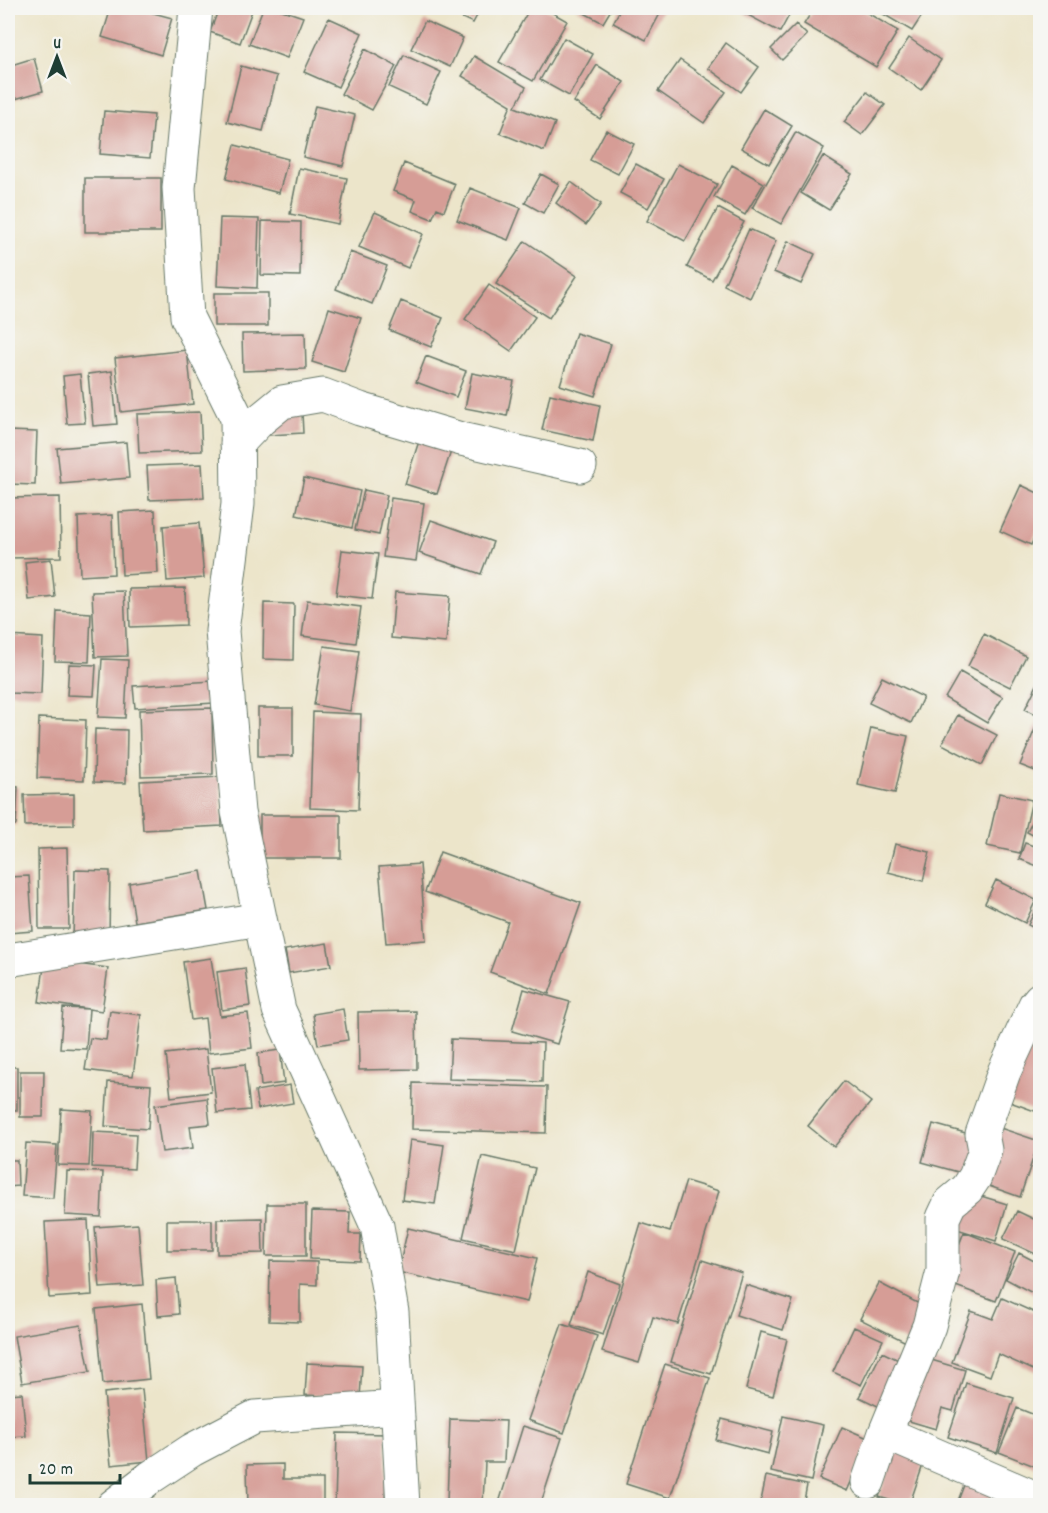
<svg xmlns="http://www.w3.org/2000/svg" width="1048" height="1513" font-family="Dekko,sans-serif">
  <rect width="100%" height="100%" fill="#f6f6f2"/>
  <filter id="ink" filterUnits="userSpaceOnUse"><feTurbulence type="fractalNoise" baseFrequency=".0167" numOctaves="2"/><feDisplacementMap in="SourceGraphic" scale="12" xChannelSelector="R" yChannelSelector="G"/><feConvolveMatrix kernelMatrix="1 2 1 2 8 2 1 2 1" color-interpolation-filters="sRGB"/></filter>
  <filter id="wash" filterUnits="userSpaceOnUse"><feTurbulence type="fractalNoise" baseFrequency=".008" numOctaves="4" result="noise"/><feDisplacementMap in="SourceGraphic" scale="24" xChannelSelector="R" yChannelSelector="G"/><feGaussianBlur stdDeviation="1.35" result="paint"/><feColorMatrix in="noise" values="0 0 0 0 0 0 0 0 0 0 0 0 0 0 0 0 0 1.4 0 .05"/><feComposite in="paint" operator="in"/></filter>
  <g filter="url(#wash)">
    <rect width="100%" height="100%" fill="#ece5ca"/>
    <g id="blocks">
      <!-- building -->
      <path fill="#d69d96" d="M111,8H135L172,18L161,55L102,37Z
        M219,8H253L240,43L210,32Z
        M263,8H276L303,17L287,58L249,44Z
        M441,8H481L473,23Z
        M530,8H544L567,21L533,81L499,62Z
        M575,8H612L603,23Z
        M621,8H663L646,40L613,23Z
        M747,8H793L780,32L744,13Z
        M814,8H859L898,31L876,67L804,24Z
        M873,8H927L912,31Z
        M329,18L362,33L338,87L304,72Z
        M425,21L463,38L450,67L411,49Z
        M796,24L807,35L782,60L771,49Z
        M564,38L593,54L569,96L540,80Z
        M909,38L941,60L921,90L889,68Z
        M726,43L759,67L741,92L708,68Z
        M365,49L396,66L372,110L341,94Z
        M404,55L441,72L426,104L389,87Z
        M474,56L526,87L515,107L555,123L544,151L500,133L511,105L462,76Z
        M34,58L43,91L8,101V66Z
        M680,60L726,92L704,123L658,91Z
        M597,65L624,82L600,119L574,102Z
        M241,66L277,76L263,131L227,122Z
        M867,92L885,105L862,135L844,122Z
        M315,106L355,115L343,166L303,157Z
        M764,109L792,126L769,164L741,148Z
        M104,111L154,115L150,158L100,154Z
        M606,130L634,144L618,174L590,160Z
        M796,132L824,148L781,224L752,208Z
        M235,145L288,159L279,193L226,179Z
        M823,156L852,174L829,210L801,193Z
        M404,163L455,184L444,211L437,208L432,219L412,211L416,200L393,191Z
        M636,164L664,179L648,208L620,193Z
        M678,164L717,184L685,241L647,221Z
        M732,165L764,183L745,215L714,197Z
        M299,168L347,178L338,224L290,214Z
        M541,174L559,184L543,213L525,203Z
        M85,178H161V232H85Z
        M571,182L601,204L586,225L556,203Z
        M470,188L521,208L508,240L457,220Z
        M718,208L744,222L712,280L687,267Z
        M375,212L423,234L408,268L359,247Z
        M220,218L259,219L257,288L217,286Z
        M262,221L301,222L300,276L261,275Z
        M749,229L776,241L750,298L724,285Z
        M525,241L577,276L549,318L496,284Z
        M788,241L815,254L801,284L774,272Z
        M350,252L387,266L372,304L336,289Z
        M489,285L535,317L511,351L465,319Z
        M214,293H268V326H214Z
        M401,301L443,318L431,347L389,330Z
        M329,308L361,318L344,372L312,362Z
        M305,333L306,369L243,371L242,334Z
        M576,333L611,344L595,396L560,385Z
        M187,350L193,404L121,412L115,358Z
        M426,356L466,371L456,397L416,382Z
        M112,371L117,424L93,426L88,374Z
        M472,373L514,381L507,416L465,408Z
        M80,374L85,423L67,424L63,376Z
        M550,394L600,405L593,441L542,430Z
        M200,412L202,451L139,453L137,414Z
        M302,413L303,433L269,435L268,414Z
        M8,431L37,432L35,485L8,484Z
        M421,435L453,445L437,494L405,484Z
        M126,442L129,478L61,484L57,448Z
        M202,464L204,498L149,500L147,466Z
        M304,478L360,491L352,528L296,515Z
        M1021,485L1040,494V525L1031,545L1000,531Z
        M364,490L387,495L379,535L355,530Z
        M60,497L61,557L8,558V498Z
        M391,498L424,503L416,561L383,557Z
        M155,510L158,573L122,575L119,512Z
        M112,515L114,574L80,576L78,517Z
        M431,520L493,542L481,574L419,553Z
        M199,523L204,578L167,581L163,526Z
        M342,550L378,554L372,599L336,595Z
        M51,559L55,597L29,600L25,562Z
        M185,588L186,625L130,627L129,589Z
        M124,591L127,656L95,657L92,592Z
        M395,592L450,596L446,643L391,638Z
        M307,600L361,607L356,643L302,636Z
        M264,603L294,604L293,660L263,659Z
        M57,611L91,613L89,662L55,661Z
        M984,634L1026,656L1010,687L968,666Z
        M8,636L43,638L41,694L8,693Z
        M324,646L359,651L350,711L314,705Z
        M102,659L128,660L125,718L98,717Z
        M69,664L96,665L94,696L67,695Z
        M960,672L1003,697L987,723L945,698Z
        M882,677L923,697L911,723L869,703Z
        M1040,679V717L1025,709Z
        M213,681L214,703L135,708L133,686Z
        M212,708L213,774L141,776L139,710Z
        M258,708H293V756H258Z
        M313,712L361,714L358,810L310,808Z
        M958,715L997,735L982,765L942,744Z
        M39,718L86,720L84,780L37,778Z
        M1038,722L1040,723V773L1020,765Z
        M871,728L908,736L895,793L858,785Z
        M95,729L127,730L126,783L94,782Z
        M220,777L222,826L143,830L140,781Z
        M8,786L18,787L16,825H8Z
        M999,793L1032,800L1020,853L987,846Z
        M74,794V825L25,826L24,795Z
        M1039,809L1040,810V839L1027,832Z
        M260,815H341V858H260Z
        M1025,843L1040,848V867L1019,859Z
        M895,844L930,852L923,881L888,872Z
        M67,848L69,929H39L38,849Z
        M440,852L581,903L549,994L490,972L508,922L425,892Z
        M420,864L426,940L386,943L379,867Z
        M75,870L110,871L109,939L73,938Z
        M201,871L208,910L135,922L129,883Z
        M29,876L33,931L8,933V877Z
        M996,880L1036,900L1025,923L985,903Z
        M1040,900V931L1028,925Z
        M327,943L331,966L289,973L285,950Z
        M211,958L220,1016L248,1013L252,1048L209,1053L205,1018L191,1020L183,962Z
        M45,960L108,968L102,1011L39,1002Z
        M245,968L250,1006L222,1010L217,972Z
        M524,989L570,1002L557,1044L512,1031Z
        M63,1008L89,1009L86,1049L60,1048Z
        M343,1009L348,1040L318,1045L313,1014Z
        M110,1011L141,1015L133,1076L85,1070L90,1038L106,1040Z
        M416,1011L417,1069L359,1070L358,1012Z
        M451,1039L543,1043L542,1082L449,1079Z
        M1032,1039L1040,1042V1113L1010,1102Z
        M206,1049L211,1092L171,1097L166,1054Z
        M280,1050L284,1083L261,1086L258,1053Z
        M245,1064L250,1110L217,1113L212,1068Z
        M8,1067H17V1110H8Z
        M20,1071H44L43,1117H20Z
        M844,1081L871,1102L834,1147L808,1126Z
        M108,1082L151,1085L148,1129L105,1126Z
        M413,1083L547,1087L546,1133L412,1129Z
        M290,1085L293,1103L258,1109L255,1091Z
        M207,1098L210,1124L190,1126L193,1148L162,1152L155,1105Z
        M61,1109L92,1111L89,1166L58,1165Z
        M933,1124L980,1137L969,1175L922,1162Z
        M994,1126L1039,1141L1020,1197L989,1186L1001,1150L988,1145Z
        M93,1132L136,1134L134,1169L92,1167Z
        M410,1140L444,1145L435,1204L402,1200Z
        M26,1143L57,1145L53,1198L22,1196Z
        M482,1156L535,1168L516,1250L463,1238Z
        M8,1160H17L18,1186L8,1187Z
        M67,1171L103,1172L101,1217L65,1215Z
        M686,1181L719,1191L678,1324L653,1317L639,1363L602,1352L641,1223L670,1232Z
        M968,1192L1007,1204L996,1241L957,1229Z
        M267,1204H306V1256H266Z
        M312,1211L350,1212L349,1234H361L360,1261L310,1259Z
        M1017,1211L1040,1222V1256L1003,1239Z
        M262,1218L263,1253L217,1254V1219Z
        M88,1220L92,1295L49,1298L45,1222Z
        M167,1220H212V1250H167Z
        M138,1224L143,1285L100,1288L95,1227Z
        M408,1228L537,1258L527,1302L398,1272Z
        M964,1232L1015,1252L996,1301L945,1282Z
        M1019,1253L1040,1264V1297L1006,1279Z
        M702,1260L742,1273L711,1374L671,1362Z
        M270,1261L317,1262V1285L300,1284V1322L269,1321Z
        M588,1272L620,1284L603,1335L571,1325Z
        M176,1278L179,1314L158,1316L156,1280Z
        M879,1283L931,1310L912,1345L860,1319Z
        M746,1285L793,1300L783,1330L736,1315Z
        M1002,1298L1040,1315V1373L998,1354L990,1376L952,1362L971,1311L993,1319Z
        M142,1304L149,1379L103,1384L96,1309Z
        M562,1324L597,1336L564,1433L528,1420Z
        M81,1325L90,1372L22,1383L14,1336Z
        M854,1327L883,1340L861,1385L833,1372Z
        M761,1332L787,1339L773,1396L746,1389Z
        M882,1352L907,1364L884,1409L859,1397Z
        M918,1356L965,1370L953,1411L942,1408L936,1429L899,1418Z
        M307,1363L362,1366L360,1398L305,1395Z
        M665,1364L710,1378L670,1498L626,1484Z
        M966,1383L1014,1398L997,1453L948,1437Z
        M142,1389L149,1461L111,1465L104,1393Z
        M22,1393L26,1436L8,1437V1394Z
        M1017,1408L1040,1417V1459L1037,1467L999,1452Z
        M783,1416L823,1425L811,1481L771,1472Z
        M450,1419L506,1421L504,1462H485L483,1503L447,1502Z
        M722,1419L773,1432L768,1454L716,1440Z
        M523,1426L562,1438L540,1506H498Z
        M842,1427L870,1439L847,1491L819,1479Z
        M337,1433L387,1434L385,1506H335Z
        M896,1449L925,1459L909,1506L879,1497Z
        M283,1464V1479H323V1506H248L247,1465Z
        M766,1476L807,1485L803,1506H760Z
        M966,1480L1006,1495L1002,1506H956Z"/>
    </g>
  </g>
  <g filter="url(#ink)">
    <use href="#blocks" fill-opacity="0" stroke="#677868" stroke-width="1.5"/>
    <g fill="none" stroke-linecap="round" stroke-linejoin="round">
      <defs>
        <path id="minor" d="M196,8L179,188L187,317L237,418L238,504L222,631L238,812L279,1010L377,1226L392,1312L403,1506
          M237,444L260,420L282,402L323,395L360,409L461,439L580,466
          M8,960L260,919
          M885,1433L1040,1500
          M868,1482L885,1433L929,1326L943,1271V1218L950,1203L967,1189L975,1177L985,1150L982,1134L1004,1072L1035,1005L1040,999
          M113,1506L151,1477L192,1450L255,1417L397,1407"/>
      </defs>
      <!-- minor casing -->
      <use href="#minor" stroke="#677868" stroke-width="35"/>
      <!-- minor -->
      <use href="#minor" stroke="#fff" stroke-width="33"/>
    </g>
  </g>
  <!-- margin -->
  <rect width="1048" height="1513" fill="none" stroke="#f6f6f2" stroke-width="30"/>
  <!-- north arrow -->
  <g transform="translate(57 57)" stroke="#f6f6f2" stroke-width="4.5" paint-order="stroke">
  <path d="M0-4.5L10 22L0 15L-10 22Z" fill="#1f3d34"/>
  <text y="-9" font-size="16" font-weight="bold" text-anchor="middle" fill="#1f3d34">U</text>
  </g>
  <!-- scale -->
  <path d="M30 1474v9h90v-9" fill="none" stroke="#1f3d34" stroke-width="3"/>
  <text x="39" y="1474" font-size="18" fill="#1f3d34" stroke="#f6f6f2" stroke-width="4.5" paint-order="stroke">20 m</text>
</svg>
